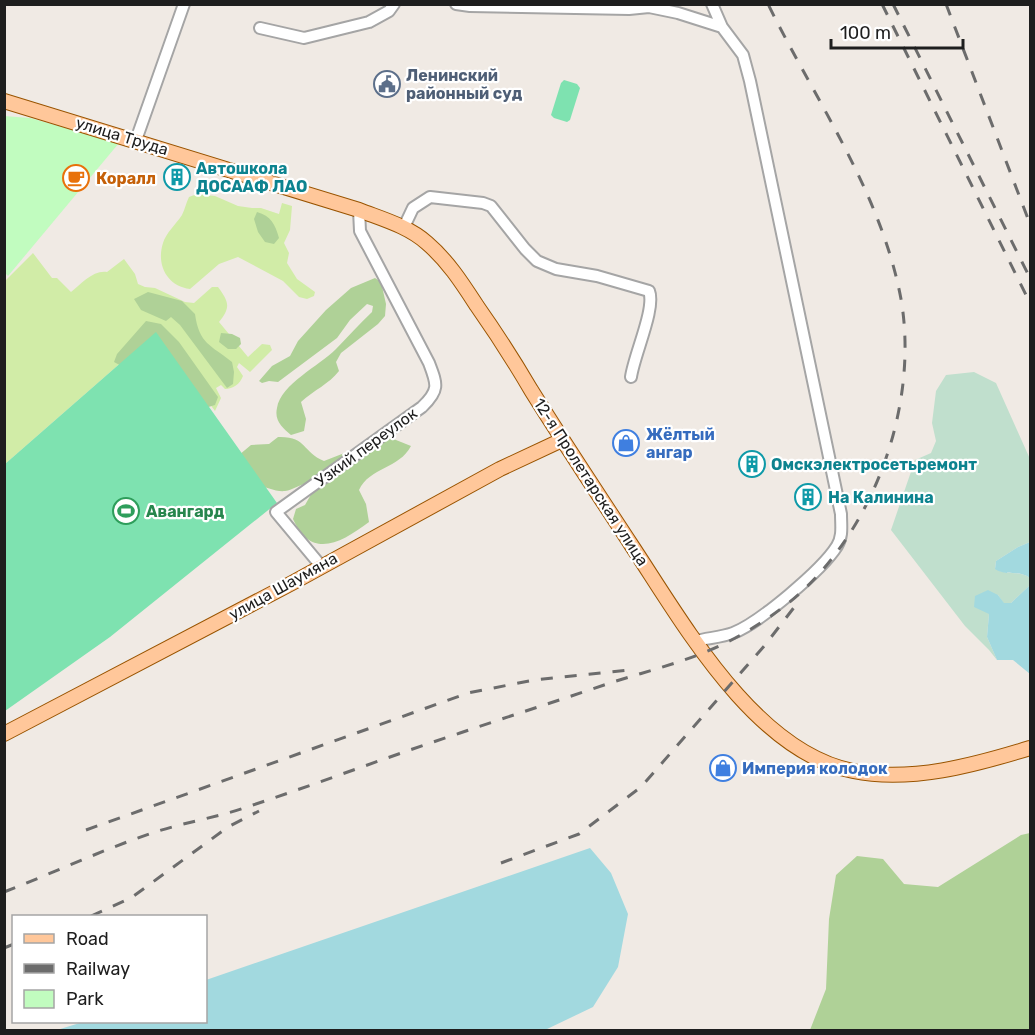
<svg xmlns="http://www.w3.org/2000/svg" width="1035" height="1035" font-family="Rubik,sans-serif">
  <rect width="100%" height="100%" fill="#f0eae4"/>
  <!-- grass -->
  <path fill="#d1eca7" d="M197,194L215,196L238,206L252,208H261L279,214L282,203L292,206L290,230L284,243L289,253L287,263L297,279L315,292L314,296L307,299L299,297L283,281L238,257L219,264L190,289C167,286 156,265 163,243C166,233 176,224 182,215C185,209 186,203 189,197Z
    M33,253L52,278H57L71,292C81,284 93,270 107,272L124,259L135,274L138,284L145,287L155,288L185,302L194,303L212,287H218C229,302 231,307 219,322L248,357L262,344L270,345L272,350L250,372L239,363L237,367L243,376C240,384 233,389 225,389L221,385L216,388L221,398L215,411L156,332L5,464V281Z"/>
  <!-- forest -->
  <path fill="#afd197" d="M257,212C271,216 275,224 279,238L274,244L265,242L258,232L254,219Z
    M375,278L381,282L386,304L385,316L378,324L341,353L336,362L339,371C329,384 314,390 301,402L306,419L304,431L291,435C283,428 274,421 277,408C281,384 319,366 336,349C348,337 359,324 372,312L373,306L367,304L350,320L337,338L278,382L269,381L262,383L259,381L272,366L290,356L298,341L326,310L351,288Z
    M148,292L182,301L195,314C199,344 211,345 232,362L234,372L233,384L227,388L180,325L171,317L166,321L141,310L134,299Z
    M146,321L161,324L179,342L218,397L215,405L202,409L114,362L117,354Z
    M221,333L232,334L240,338L241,344L236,349H228L219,342Z
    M278,437C307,436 302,452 324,461L347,452L353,462L380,442L391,438L411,446C399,469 370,467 359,490L366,504L369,522C341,543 311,560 293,519L296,509L305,505L313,491L309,483C300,484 293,490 285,491C276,492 265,487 256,484L239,455L251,445L269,444Z
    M1030,833V1030H810L826,989L829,919L836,875L857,856L883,859L904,884L938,887L1021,835Z"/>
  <!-- wetland -->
  <path fill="#c0dfcd" d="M974,372L996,383L1030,459V542L1018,547L996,561L995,568C1006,577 1018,569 1030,578V585L1011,603L1004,604L998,595L989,614L987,637L997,660L989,650L965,626L891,530L915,460L931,453L936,441L932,423L936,391L946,375Z"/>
  <!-- park -->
  <path fill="#c1fcbf" d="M4,116L30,118L119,143L8,276L4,272Z"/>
  <!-- pitch -->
  <path fill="#7ee2b0" d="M564,80L577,84L580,88L570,120L567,122L554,118L551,115L561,83Z
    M156,332L277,503L110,637L5,711V464Z"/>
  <!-- water -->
  <path fill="#a2d9df" d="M1030,542V578C1018,569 1007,577 995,569L996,561L1018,547Z
    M1030,585V674L1013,660H997L987,637L989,614L974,607L975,596L988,590L998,595L1004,603H1011Z
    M590,848L611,873L628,914L618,967L593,1007L545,1030H57L83,1022H206V980Z"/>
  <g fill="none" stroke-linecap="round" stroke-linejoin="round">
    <defs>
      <path id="minor" d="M456,4L470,6L629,9L649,7L678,13L722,27
        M260,28L304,38L369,22L389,11L394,4
        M136,140L184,4
        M404,227L413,208L430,197L483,203L491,206L525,249L537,261L556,269L597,276L649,291C656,308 634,355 631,377
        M321,566L276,512L422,407C440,390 437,384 429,363L360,231L359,210
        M696,641C708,638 722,637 733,633C759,623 822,570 837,546C843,536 841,526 841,514L750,81L743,55L722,27L712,4"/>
      <path id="major" d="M4,101L359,210C382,219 408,226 427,243C448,261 462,283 477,306C496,333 514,361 531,390C564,443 598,494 632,546C683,623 755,752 853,771C910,783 975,765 1030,748
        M4,734L292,583L500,469L562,440"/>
    </defs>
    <!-- minor casing -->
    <use href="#minor" stroke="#a5a5a5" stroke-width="14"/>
    <!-- major casing -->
    <use href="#major" stroke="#995400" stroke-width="16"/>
    <!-- minor -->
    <use href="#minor" stroke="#fff" stroke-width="10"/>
    <!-- major -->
    <use href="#major" stroke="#ffc79a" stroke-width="14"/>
    <!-- rail -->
    <path stroke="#6c6c6c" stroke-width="3" stroke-dasharray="12 12" stroke-linecap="butt" d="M882,4L1030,303
      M893,4L1030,278
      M946,4L1030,224
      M86,830L468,693L534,680L629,670
      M501,863L579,834L641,787L765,645L799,601
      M4,892C53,873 102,850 152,833C185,822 220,817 253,805C322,782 390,756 460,733C510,716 560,700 610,683C641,673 673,665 703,653C731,642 758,626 782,608C871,541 920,408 901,299C881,192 815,100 768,4
      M91,916L131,898L228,827L259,811
      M4,948L14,944"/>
  </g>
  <!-- icons -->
  <defs>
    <symbol id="civic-ring" viewBox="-11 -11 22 22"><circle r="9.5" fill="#fff" stroke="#5c6f8a" stroke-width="1.5"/><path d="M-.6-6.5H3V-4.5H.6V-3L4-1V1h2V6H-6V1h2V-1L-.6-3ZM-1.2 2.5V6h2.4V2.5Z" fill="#5c6f8a"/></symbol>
    <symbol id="building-ring" viewBox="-11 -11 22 22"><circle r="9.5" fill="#fff" stroke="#0f9aa8" stroke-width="1.5"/><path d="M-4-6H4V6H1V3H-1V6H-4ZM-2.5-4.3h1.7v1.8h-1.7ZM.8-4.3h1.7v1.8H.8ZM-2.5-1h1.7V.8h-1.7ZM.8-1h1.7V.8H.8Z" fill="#0f9aa8"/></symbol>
    <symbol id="cafe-ring" viewBox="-11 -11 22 22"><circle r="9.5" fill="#fff" stroke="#e8710a" stroke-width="1.5"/><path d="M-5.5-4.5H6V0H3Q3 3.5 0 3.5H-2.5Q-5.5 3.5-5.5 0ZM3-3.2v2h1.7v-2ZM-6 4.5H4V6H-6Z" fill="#e8710a"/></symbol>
    <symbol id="shop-ring" viewBox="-11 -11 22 22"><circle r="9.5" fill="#fff" stroke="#3f7fe0" stroke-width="1.5"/><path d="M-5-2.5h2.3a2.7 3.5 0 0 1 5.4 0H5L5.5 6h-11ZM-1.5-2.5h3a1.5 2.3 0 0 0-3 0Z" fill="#3f7fe0"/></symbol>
    <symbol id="stadium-ring" viewBox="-11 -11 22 22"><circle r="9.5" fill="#fff" stroke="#2e9e5b" stroke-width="1.5"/><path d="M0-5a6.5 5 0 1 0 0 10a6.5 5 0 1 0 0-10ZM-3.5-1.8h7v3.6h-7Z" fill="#2e9e5b"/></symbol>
  </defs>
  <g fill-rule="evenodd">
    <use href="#civic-ring" x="372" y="69" width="30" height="30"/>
    <use href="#building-ring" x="162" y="162" width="30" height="30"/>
    <use href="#cafe-ring" x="61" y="163" width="30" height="30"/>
    <use href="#shop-ring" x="611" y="428" width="30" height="30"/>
    <use href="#building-ring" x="737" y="449" width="30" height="30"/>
    <use href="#building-ring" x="793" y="482" width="30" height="30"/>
    <use href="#stadium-ring" x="111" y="496" width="30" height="30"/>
    <use href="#shop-ring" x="708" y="753" width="30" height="30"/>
  </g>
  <g text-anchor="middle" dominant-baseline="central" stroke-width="4.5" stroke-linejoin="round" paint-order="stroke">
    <!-- service labels -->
    <g font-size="16" font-weight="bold" fill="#4e5e75" stroke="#fff" text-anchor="start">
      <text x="406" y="75">Ленинский<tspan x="406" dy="18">районный суд</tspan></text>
    </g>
    <!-- street labels -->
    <g font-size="16" fill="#1e1e1e" stroke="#fff">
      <text transform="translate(122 136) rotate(17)">улица Труда</text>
      <text transform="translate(366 447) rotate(-36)">Узкий переулок</text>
      <text transform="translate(591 482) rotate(57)">12-я Пролетарская улица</text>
      <text transform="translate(283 586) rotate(-29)">улица Шаумяна</text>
    </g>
    <!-- culture labels -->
    <g font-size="16" font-weight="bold" fill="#0d838f" stroke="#fff" text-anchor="start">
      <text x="196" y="168">Автошкола<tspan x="196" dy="18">ДОСААФ ЛАО</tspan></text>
      <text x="771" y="464">Омскэлектросетьремонт</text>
      <text x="828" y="497">На Калинина</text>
    </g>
    <!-- food labels -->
    <g font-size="16" font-weight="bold" fill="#c56008" stroke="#fff" text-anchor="start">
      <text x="96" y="178">Коралл</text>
    </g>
    <!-- shop labels -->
    <g font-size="16" font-weight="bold" fill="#366cbe" stroke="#fff" text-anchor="start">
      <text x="646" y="434">Жёлтый<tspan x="646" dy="18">ангар</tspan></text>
      <text x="742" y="768">Империя колодок</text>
    </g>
    <!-- leisure labels -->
    <g font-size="16" font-weight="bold" fill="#27864d" stroke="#fff" text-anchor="start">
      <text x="146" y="511">Авангард</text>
    </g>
  </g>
  <!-- border -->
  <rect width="1035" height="1035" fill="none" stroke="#1e1e1e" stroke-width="12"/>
  <!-- legend -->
  <rect x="12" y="915" width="195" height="108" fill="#ffffff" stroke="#a5a5a5" stroke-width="1.5"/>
  <rect x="24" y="934" width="30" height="9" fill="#ffc79a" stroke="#a5a5a5" stroke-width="1.5"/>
  <text x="66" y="945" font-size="18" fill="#1e1e1e">Road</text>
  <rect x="24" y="964" width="30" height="9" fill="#6c6c6c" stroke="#a5a5a5" stroke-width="1.5"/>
  <text x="66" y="975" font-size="18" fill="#1e1e1e">Railway</text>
  <rect x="24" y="990" width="30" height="18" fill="#c1fcbf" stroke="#a5a5a5" stroke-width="1.5"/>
  <text x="66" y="1005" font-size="18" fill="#1e1e1e">Park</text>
  <!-- scale -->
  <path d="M831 39v9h132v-9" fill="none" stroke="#1e1e1e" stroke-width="3"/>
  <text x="840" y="39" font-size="18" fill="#1e1e1e" stroke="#ffffff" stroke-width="4.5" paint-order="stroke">100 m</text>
</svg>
